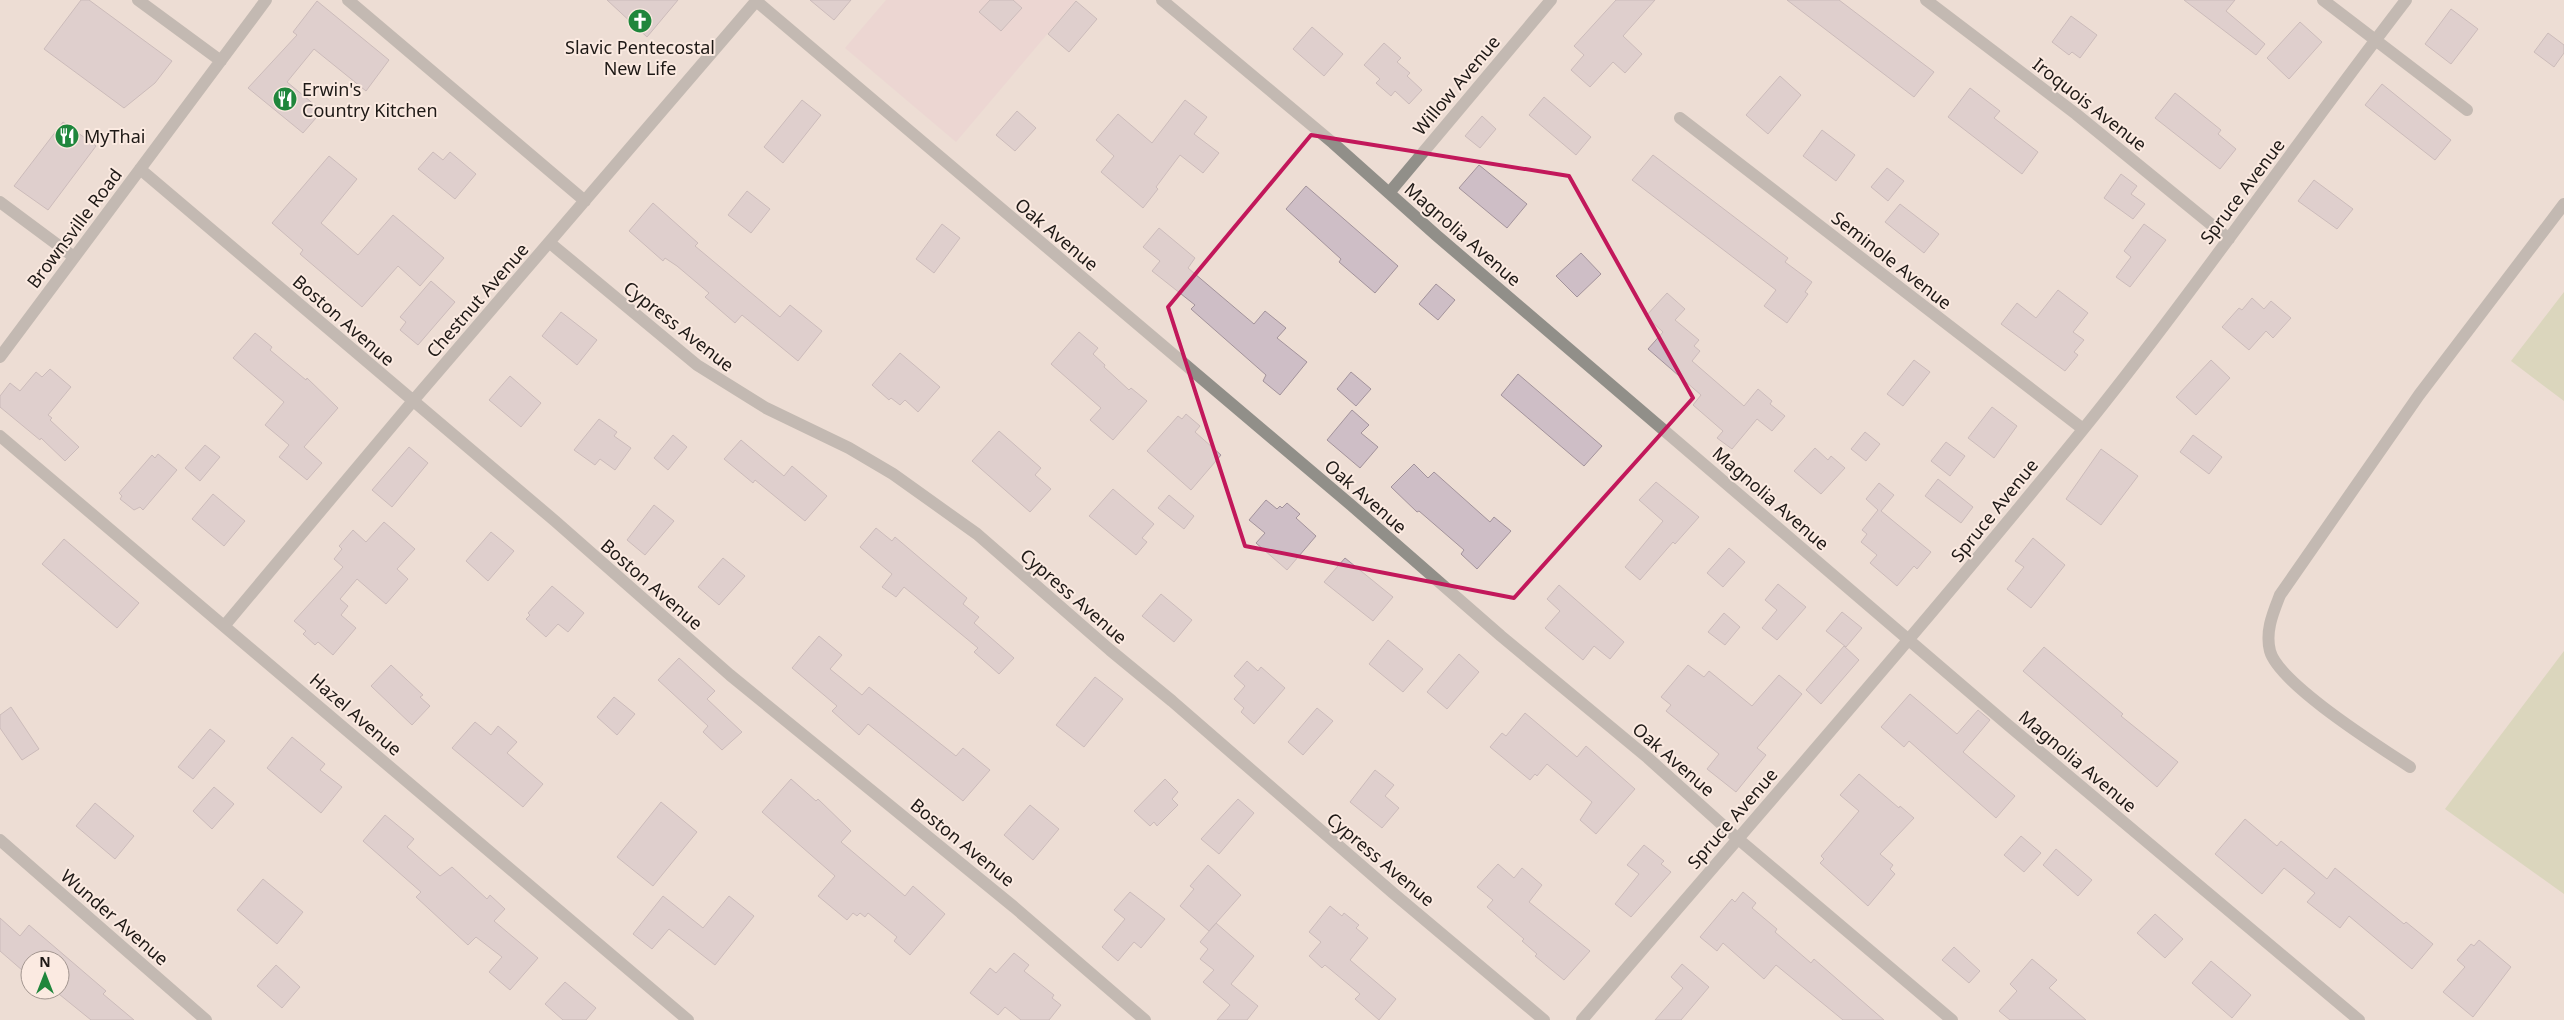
<svg xmlns="http://www.w3.org/2000/svg" width="2564" height="1020" font-family="'Noto Sans',sans-serif">
  <rect width="100%" height="100%" fill="#edddd4"/>
  <!-- industrial -->
  <path fill="#eacfd1" d="M886,0H1076L956,142L845,48Z"/>
  <!-- green -->
  <path fill="#c5cea3" d="M2564,292V401L2511,361Z
    M2564,651V894L2445,809Z"/>
  <!-- building -->
  <path fill="#cebec6" stroke="#a3939b" d="M81,0H89L172,61L155,83L124,108L44,49Z
    M607,0H678L647,37Z
    M810,0H851L834,20Z
    M990,0H1013L1022,8L1001,31L979,12Z
    M1616,0H1655L1623,36L1642,54L1625,73L1613,62L1590,87L1571,70L1584,55L1574,46Z
    M1787,0H1839L1934,72L1914,97Z
    M2184,0H2235L2226,11L2265,44L2256,55Z
    M317,1L389,60L366,91L314,49L287,82L322,111L303,133L248,88L297,35L293,32Z
    M1076,1L1097,19L1069,52L1048,34Z
    M2451,9L2478,29L2451,64L2425,44Z
    M2071,16L2097,35L2080,58L2072,52L2069,55L2052,42Z
    M2300,22L2322,42L2289,79L2267,58Z
    M1312,27L1343,54L1324,76L1293,49Z
    M2548,33L2564,45V53L2554,67L2534,52Z
    M1384,43L1401,58L1397,62L1410,73L1407,76L1422,90L1409,104L1395,91L1391,96L1376,83L1380,79L1364,65Z
    M1780,76L1801,95L1768,134L1746,115Z
    M2382,84L2451,140L2435,160L2365,105Z
    M1970,88L2000,111L1994,118L2038,152L2022,174L1948,117Z
    M2175,93L2221,130L2218,134L2236,149L2220,169L2155,118Z
    M1544,97L1591,137L1576,155L1529,115Z
    M802,100L821,115L783,163L764,147Z
    M1185,100L1207,117L1194,134L1219,153L1203,173L1180,155L1156,187L1158,189L1143,208L1101,172L1114,156L1096,140L1118,114L1152,143Z
    M1017,111L1036,128L1015,151L996,135Z
    M1482,116L1496,129L1480,148L1465,136Z
    M63,122L96,146L48,210L14,186Z
    M1822,130L1855,155L1836,181L1803,156Z
    M433,152L443,160L450,152L476,174L455,199L418,169Z
    M1653,155L1788,258L1785,262L1812,282L1805,292L1808,294L1787,323L1764,306L1776,290L1632,180Z
    M329,156L357,179L321,223L358,255L393,215L444,258L420,286L398,266L362,307L300,254L303,250L272,223Z
    M1479,165L1527,204L1507,228L1459,188Z
    M1887,168L1904,181L1888,201L1871,187Z
    M2121,174L2137,186L2131,194L2145,204L2133,219L2104,198Z
    M2314,180L2353,209L2337,229L2298,201Z
    M1306,186L1398,266L1375,293L1339,262L1341,259L1286,209Z
    M747,191L770,209L751,233L728,215Z
    M653,203L698,243L695,246L780,317L790,305L822,331L798,361L742,315L735,323L705,297L709,293L677,266L665,258L663,261L629,231Z
    M1900,204L1939,234L1924,253L1885,222Z
    M942,224L960,238L934,273L916,259Z
    M2144,224L2166,240L2130,287L2116,277L2131,257L2124,251Z
    M1159,228L1195,258L1188,268L1254,324L1265,311L1286,328L1277,338L1307,362L1280,395L1263,381L1266,375L1191,309L1195,305L1152,271L1160,261L1143,247Z
    M1581,253L1601,274L1577,297L1556,276Z
    M431,281L455,302L418,345L400,330L406,322L400,317Z
    M1436,284L1455,300L1438,320L1419,304Z
    M2058,290L2088,313L2073,332L2084,340L2074,352L2078,355L2065,371L2001,324L2017,303L2036,318Z
    M1667,293L1685,309L1675,320L1699,340L1694,346L1700,351L1692,361L1744,406L1758,389L1772,401L1770,404L1785,416L1772,431L1757,419L1732,449L1717,438L1723,431L1693,405L1701,395L1648,349L1663,332L1646,316Z
    M2252,298L2264,309L2271,301L2291,318L2273,338L2266,331L2249,350L2222,327L2239,308L2242,310Z
    M561,312L597,340L577,365L542,336Z
    M1079,332L1098,348L1093,354L1105,365L1104,367L1129,390L1131,388L1147,401L1113,440L1090,420L1101,408L1051,364Z
    M255,333L272,347L270,350L306,380L307,378L338,408L304,447L322,463L307,480L279,457L289,445L265,425L284,402L233,358Z
    M900,353L940,387L918,412L905,400L900,405L891,398L889,400L872,385Z
    M1914,360L1930,372L1903,406L1887,394Z
    M2211,360L2230,378L2196,415L2176,397Z
    M50,369L71,387L48,415L52,418L50,420L79,447L65,461L41,438L40,440L0,407V396L10,383L20,391L36,372L42,377Z
    M1351,372L1371,389L1356,406L1337,389Z
    M1518,374L1602,446L1584,466L1501,395Z
    M510,376L541,403L521,427L489,400Z
    M1992,407L2017,426L1994,458L1968,438Z
    M1352,410L1369,425L1361,433L1378,447L1360,468L1327,440Z
    M1186,414L1200,426L1195,432L1221,455L1191,490L1147,451L1178,416L1182,419Z
    M599,419L617,432L614,436L631,448L615,470L600,459L595,465L574,450Z
    M999,431L1041,468L1035,475L1051,489L1030,512L972,461Z
    M1865,432L1880,444L1866,461L1851,449Z
    M673,435L687,447L668,470L654,458Z
    M2193,435L2222,457L2209,474L2180,452Z
    M741,440L784,476L792,466L827,496L805,521L755,480L753,483L724,459Z
    M1946,442L1965,456L1950,476L1931,461Z
    M205,445L220,457L200,481L185,468Z
    M409,447L428,463L392,507L372,490Z
    M1815,448L1828,460L1831,456L1845,468L1821,494L1794,471Z
    M2101,449L2138,476L2101,525L2066,499Z
    M158,454L177,470L143,510L140,507L134,510L120,499L122,496L119,493L152,455L155,458Z
    M1414,464L1428,478L1434,472L1490,522L1494,517L1511,531L1477,569L1461,554L1464,550L1419,511L1417,512L1391,487Z
    M1938,479L1973,507L1961,523L1925,496Z
    M1656,482L1699,517L1675,544L1673,542L1640,580L1625,567L1663,521L1639,500Z
    M1879,483L1894,495L1881,511L1931,552L1917,569L1914,566L1897,586L1870,563L1877,555L1861,542L1867,534L1862,530L1878,510L1866,499Z
    M1113,489L1154,524L1142,538L1147,542L1136,555L1089,516Z
    M213,494L245,521L224,546L192,519Z
    M1169,495L1194,516L1184,529L1158,508Z
    M1266,500L1277,509L1280,506L1282,508L1287,503L1300,514L1296,518L1316,536L1287,570L1256,543L1265,533L1249,520Z
    M654,505L674,521L645,555L627,540Z
    M384,522L415,549L397,569L408,579L386,604L357,579L340,599L348,606L341,615L356,628L333,655L318,642L315,645L303,634L306,631L294,621L343,567L334,559L342,549L339,546L353,530L366,542Z
    M876,528L892,541L895,537L967,598L963,604L979,617L974,623L1014,658L999,674L974,652L978,648L904,587L896,597L882,587L892,574L860,547Z
    M491,532L514,551L488,581L466,561Z
    M2033,538L2065,565L2031,608L2007,589L2024,567L2015,561Z
    M64,539L139,603L117,628L42,564Z
    M1729,548L1745,562L1723,587L1707,573Z
    M723,558L745,576L719,605L698,587Z
    M1345,558L1393,597L1373,621L1324,582Z
    M1778,584L1806,607L1777,640L1762,628L1777,610L1765,600Z
    M1559,585L1624,642L1610,659L1594,646L1583,660L1545,628L1560,611L1547,599Z
    M552,586L584,613L568,632L558,624L546,637L526,619L530,615L528,613Z
    M1161,594L1192,620L1174,642L1142,616Z
    M1842,612L1862,628L1846,647L1826,631Z
    M1724,613L1740,627L1725,645L1708,632Z
    M819,636L842,655L830,669L862,695L869,687L956,756L963,748L990,770L963,801L868,724L859,735L832,711L837,706L792,668Z
    M1388,640L1423,669L1403,692L1369,664Z
    M1844,646L1859,660L1821,704L1806,690Z
    M2044,647L2123,714L2121,716L2178,762L2157,787L2023,671Z
    M1459,654L1479,672L1447,709L1427,692Z
    M679,658L715,691L707,699L742,732L722,750L703,732L708,726L658,680Z
    M1247,661L1258,671L1261,667L1285,688L1254,724L1241,712L1244,708L1234,699L1245,686L1234,676Z
    M391,665L423,695L420,697L430,706L412,725L371,686Z
    M1688,665L1704,677L1709,671L1752,706L1779,675L1802,694L1757,748L1766,755L1736,792L1707,769L1719,754L1666,711L1671,705L1661,697Z
    M1095,677L1123,699L1084,747L1056,725Z
    M1910,694L1957,734L1978,710L1990,720L1963,752L2015,796L1996,818L1909,741L1904,747L1881,727Z
    M614,697L635,714L617,735L597,717Z
    M11,707L39,749L22,760L0,728V715Z
    M1317,708L1333,721L1303,755L1288,742Z
    M1525,713L1577,757L1586,746L1635,789L1596,834L1580,820L1592,802L1547,764L1537,776L1535,774L1530,780L1490,747L1502,733L1506,736Z
    M475,722L491,735L498,726L517,742L507,753L543,784L523,807L452,748Z
    M210,729L225,741L193,779L178,767Z
    M292,737L325,764L320,770L342,787L321,813L267,768Z
    M1375,770L1394,785L1385,796L1399,808L1382,828L1350,802Z
    M1859,774L1899,808L1900,806L1914,818L1880,854L1893,865L1890,869L1895,874L1868,906L1820,863L1824,859L1821,856L1859,811L1840,795Z
    M791,779L816,801L818,799L851,831L841,842L905,896L913,886L945,914L910,955L894,941L897,937L868,913L865,917L860,913L857,916L853,913L847,920L818,896L835,876L762,812Z
    M1165,779L1178,792L1172,799L1178,805L1157,826L1154,822L1150,826L1134,811Z
    M214,787L234,804L212,829L193,811Z
    M1238,799L1254,813L1219,854L1201,839Z
    M661,802L697,832L653,886L617,857Z
    M95,803L134,836L115,859L76,826Z
    M1030,805L1059,829L1033,860L1004,835Z
    M385,815L414,839L407,847L440,876L452,867L487,899L490,895L505,909L494,921L538,958L510,990L489,972L502,957L476,937L468,945L416,897L421,892L363,841Z
    M2245,819L2277,846L2281,841L2327,879L2335,868L2404,924L2406,922L2433,944L2412,969L2349,916L2340,928L2307,902L2315,893L2284,868L2262,894L2215,854Z
    M2021,836L2041,853L2024,872L2004,855Z
    M1644,845L1664,861L1661,864L1671,872L1631,917L1615,904L1639,874L1627,865Z
    M2056,849L2092,880L2078,896L2043,865Z
    M1498,864L1514,878L1522,868L1542,885L1529,902L1590,951L1564,980L1535,956L1537,954L1522,941L1524,939L1487,907L1493,900L1477,887Z
    M1208,865L1241,895L1209,931L1180,906L1194,889L1190,886Z
    M263,879L303,912L277,944L237,910Z
    M1130,892L1165,919L1141,948L1134,942L1118,961L1102,947L1125,919L1114,910Z
    M1743,892L1756,903L1752,908L1777,929L1775,932L1811,963L1814,959L1884,1020H1843L1776,965L1764,979L1723,943L1717,951L1700,937L1732,899L1735,902Z
    M663,896L703,928L729,896L754,916L715,965L669,929L652,949L633,934Z
    M1330,906L1342,916L1344,913L1359,925L1356,928L1368,938L1350,960L1396,999L1379,1020L1355,999L1360,994L1325,965L1322,968L1309,956L1321,942L1309,932Z
    M2155,914L2183,939L2165,958L2137,933Z
    M0,918L20,936L29,925L106,991L103,994L134,1020H91L54,990H60V960H30V977L0,951Z
    M1216,923L1254,956L1231,984L1258,1006L1247,1020H1217L1230,1005L1203,982L1214,970L1200,959L1208,949L1200,942Z
    M2479,940L2511,967L2473,1017L2443,992L2465,967L2457,960L2471,944L2474,946Z
    M1954,947L1980,971L1969,983L1942,960Z
    M1014,953L1029,965L1024,971L1054,995L1052,998L1061,1005L1049,1020H1021L1005,1007L998,1015L970,993L990,968L996,973Z
    M2032,959L2057,980L2049,988L2086,1020H2010L1999,1011L2017,991L2010,984Z
    M2211,961L2251,995L2232,1018L2192,983Z
    M1682,964L1709,987L1681,1020H1655L1683,988L1671,977Z
    M276,965L300,987L282,1008L257,986Z
    M565,982L596,1008L586,1020H563L545,1004Z"/>
  <g fill="none" stroke-linecap="round" stroke-linejoin="round">
    <!-- minor -->
    <path stroke="#918f89" stroke-width="12" d="M138,0L221,61
      M348,0L585,201
      M755,0L1351,505L1501,636L1648,758L1737,838L1952,1020
      M1162,0L1333,143L1436,235L2008,725L2359,1020
      M1926,0L2076,114L2229,239
      M2323,0L2467,110
      M1680,118L2083,429
      M140,169L555,521L730,675L1014,907L1145,1020
      M1389,193L1551,0
      M0,202L74,257
      M550,243L697,365L766,408L849,448L893,474L977,534L1110,650L1172,701L1393,893L1544,1020
      M0,357L266,0
      M0,436L688,1020
      M225,625L412,402L757,0
      M2410,767C2380,747 2279,684 2270,651C2265,631 2273,613 2280,595L2419,395L2564,204
      M0,840L206,1020
      M1582,1020C1749,825 1919,632 2081,432C2194,292 2296,143 2406,0"/>
  </g>
  <!-- marked area -->
  <path d="M0 0H2564V1020H0ZM1311,135L1569,176L1693,398L1514,598L1245,546L1168,307Z" fill="#edddd4" fill-opacity=".55" fill-rule="evenodd"/>
  <path fill="none" stroke="#c2185b" stroke-width="4" stroke-linejoin="round" d="M1311,135L1569,176L1693,398L1514,598L1245,546L1168,307Z"/>
  <!-- icons -->
  <defs>
    <symbol id="church-disc" viewBox="-11 -11 22 22"><circle r="9.5" fill="#1f863c" stroke="#fbeae1"/><path d="M-1.2-6h2.4v3.5h3.3v2.4h-3.3V6h-2.4V-.1h-3.3v-2.4h3.3Z" fill="#fff"/></symbol>
    <symbol id="restaurant-disc" viewBox="-11 -11 22 22"><circle r="9.5" fill="#1f863c" stroke="#fbeae1"/><path d="M-5-6h1v4h1v-4h1v4h1v-4h1v5L-1.5 .5V6h-2V.5L-5-1ZM5-6V6H3V1.5H1.5Q1.5-4 5-6Z" fill="#fff"/></symbol>
  </defs>
  <g fill-rule="evenodd">
    <use href="#church-disc" x="626" y="7" width="28" height="28"/>
    <use href="#restaurant-disc" x="271" y="85" width="28" height="28"/>
    <use href="#restaurant-disc" x="53" y="122" width="28" height="28"/>
  </g>
  <g text-anchor="middle" dominant-baseline="central" stroke-width="4" stroke-linejoin="round" paint-order="stroke">
    <!-- poi labels -->
    <g font-size="18" fill="#1e1916" stroke="#fbeae1" text-anchor="start">
      <text x="640" y="47" text-anchor="middle">Slavic Pentecostal<tspan x="640" dy="21">New Life</tspan></text>
      <text x="302" y="89">Erwin's<tspan x="302" dy="21">Country Kitchen</tspan></text>
      <text x="84" y="136">MyThai</text>
    </g>
    <!-- street labels -->
    <g font-size="18" fill="#1e1916" stroke="#fbeae1">
      <text transform="translate(1456 85) rotate(-50)">Willow Avenue</text>
      <text transform="translate(2090 104) rotate(38)">Iroquois Avenue</text>
      <text transform="translate(2242 191) rotate(-53)">Spruce Avenue</text>
      <text transform="translate(74 228) rotate(-53)">Brownsville Road</text>
      <text transform="translate(1057 234) rotate(40)">Oak Avenue</text>
      <text transform="translate(1463 234) rotate(41)">Magnolia Avenue</text>
      <text transform="translate(1892 260) rotate(38)">Seminole Avenue</text>
      <text transform="translate(477 300) rotate(-49)">Chestnut Avenue</text>
      <text transform="translate(344 320) rotate(41)">Boston Avenue</text>
      <text transform="translate(679 326) rotate(38)">Cypress Avenue</text>
      <text transform="translate(1366 496) rotate(41)">Oak Avenue</text>
      <text transform="translate(1771 498) rotate(41)">Magnolia Avenue</text>
      <text transform="translate(1994 510) rotate(-51)">Spruce Avenue</text>
      <text transform="translate(652 584) rotate(41)">Boston Avenue</text>
      <text transform="translate(1074 596) rotate(41)">Cypress Avenue</text>
      <text transform="translate(356 714) rotate(41)">Hazel Avenue</text>
      <text transform="translate(1674 759) rotate(41)">Oak Avenue</text>
      <text transform="translate(2078 761) rotate(40)">Magnolia Avenue</text>
      <text transform="translate(1732 818) rotate(-49)">Spruce Avenue</text>
      <text transform="translate(963 842) rotate(39)">Boston Avenue</text>
      <text transform="translate(1381 859) rotate(40)">Cypress Avenue</text>
      <text transform="translate(115 917) rotate(41)">Wunder Avenue</text>
    </g>
  </g>
  <!-- north arrow -->
  <g transform="translate(45 975)"><circle r="24" fill="#fbeae1" stroke="#a39690"/>
  <path d="M0-4L9 19L0 12L-9 19Z" fill="#1f863c"/>
  <text y="-8" font-size="14" font-weight="bold" text-anchor="middle" fill="#1e1916">N</text>
  </g>
</svg>
